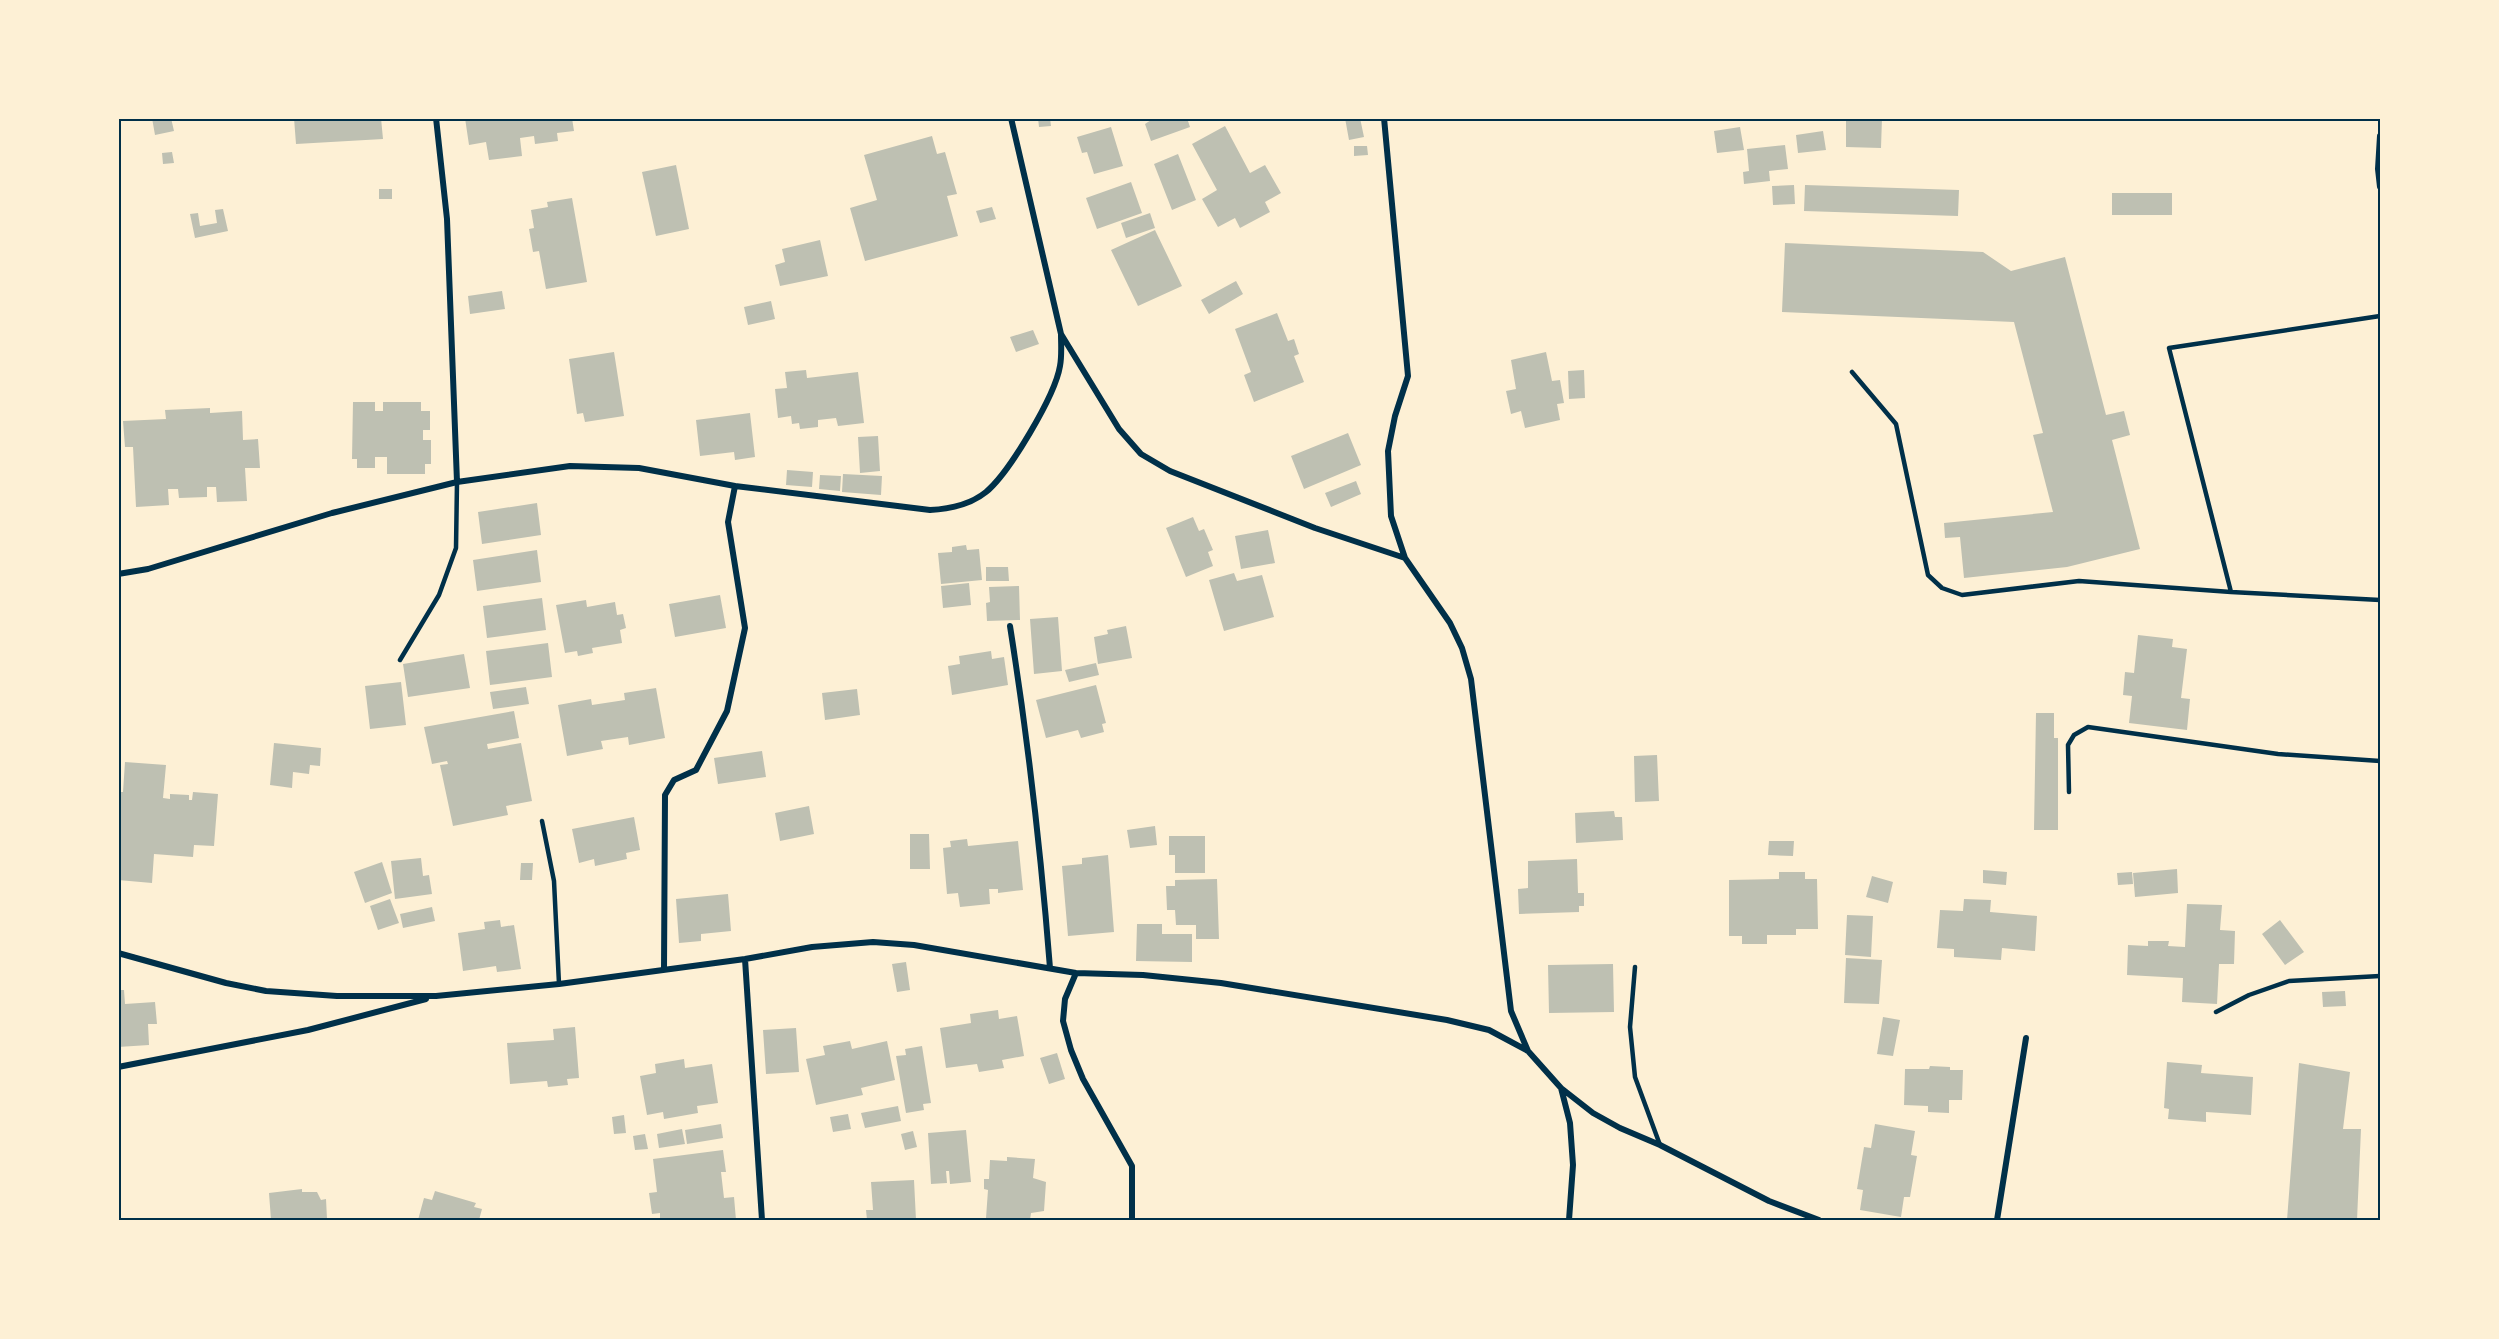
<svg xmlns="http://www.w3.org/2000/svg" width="2499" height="1339" font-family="Manrope,sans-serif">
  <rect width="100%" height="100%" fill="#fdf0d5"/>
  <!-- building -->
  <path fill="#bec0b2" d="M152,118H171L174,131L155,135Z
    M294,118H381L383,139L296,144Z
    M465,118H572L574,131L557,133L558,141L535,144L534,136L520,138L522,156L489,160L486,142L469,145Z
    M1038,118H1050L1051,126L1039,127Z
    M1154,118H1187L1190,127L1151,141L1145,124Z
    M1345,118H1360L1364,137L1349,140Z
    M1846,118H1882L1881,148L1846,147Z
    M1225,126L1250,173L1265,165L1281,193L1265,202L1270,212L1240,228L1235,218L1218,227L1202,199L1217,190L1192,144Z
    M1111,127L1123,166L1094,174L1087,152L1082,153L1077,137Z
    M1740,127L1744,150L1717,153L1714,131Z
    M1823,131L1826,150L1798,153L1796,135Z
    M932,136L937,154L945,152L957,194L947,196L958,236L865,261L850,208L877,200L864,155Z
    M1785,145L1788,169L1769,171L1770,181L1744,184L1743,172L1749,171L1747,149Z
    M1354,146H1367L1368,155L1354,156Z
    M172,152L174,163L163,164L162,153Z
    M1178,154L1196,200L1172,210L1154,164Z
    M676,165L689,229L656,236L642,172Z
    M1131,182L1142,213L1097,229L1086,198Z
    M1794,185L1795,204L1773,205L1772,186Z
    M1805,185L1959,190L1958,216L1804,211Z
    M379,189H392V199H379Z
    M2112,193H2172V215H2112Z
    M572,198L587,282L546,289L539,251L533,252L529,229L534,228L531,210L548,207L547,202Z
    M992,207L996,219L980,223L976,211Z
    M223,209L228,231L195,238L190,214L198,213L200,226L217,223L215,210Z
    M1150,213L1155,228L1126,238L1121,223Z
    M1155,230L1182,286L1138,306L1111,250Z
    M820,240L828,276L780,286L775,265L785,262L782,249Z
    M1785,243L1983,252L2011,271L2065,257L2106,415L2124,411L2130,435L2112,440L2140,549L2067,567L1964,578L1960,537L1945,538L1944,523L2053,512L2033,435L2043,433L2014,322L1782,312Z
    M1236,281L1243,294L1209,314L1201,300Z
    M502,291L505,309L470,314L468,296Z
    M771,301L775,319L748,325L744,307Z
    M1277,313L1288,341L1294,339L1299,354L1294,356L1304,382L1254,402L1244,375L1251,372L1235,329Z
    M1033,330L1039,344L1016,352L1010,337Z
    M614,352L624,416L585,422L583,413L577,414L569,359Z
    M1546,352L1552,381L1560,380L1564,403L1557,404L1560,420L1525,428L1521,411L1511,414L1506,391L1516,389L1511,360Z
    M806,370L807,378L858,372L864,423L838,426L836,418L818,420V427L800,429L799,423L792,424L791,416L778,418L775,389L787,388L785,372Z
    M1584,370L1585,398L1569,399L1568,371Z
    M353,402H375V411H383V402H421V411H430V430H423V440H431V464H425V474H387V457H375V468H357V459H352Z
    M210,408V413L242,411L243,440L258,439L260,468H245L247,501L217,502L216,487H207V497L179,498L178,489H168L169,505L136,507L133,447H125L123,421L166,419L165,410Z
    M750,413L755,457L735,460L734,452L700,456L696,420Z
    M1348,433L1361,465L1304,489L1291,456Z
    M878,436L880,471L860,473L858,437Z
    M787,470L813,472L812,487L786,485Z
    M843,474L882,476L881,495L842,492Z
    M820,475L841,476L840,491L819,489Z
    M1356,481L1361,494L1331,507L1325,493Z
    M537,503L541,535L482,544L478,512Z
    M1193,517L1199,531L1204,529L1213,550L1208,552L1213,566L1186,577L1166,528Z
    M1268,530L1275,563L1241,569L1235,536Z
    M966,545L967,550L979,549L982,580L941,584L938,553L952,552V547Z
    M537,550L541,582L477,591L473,560Z
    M986,567H1008L1009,581H986Z
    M1234,573L1237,581L1262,575L1274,617L1224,631L1209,580Z
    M969,583L971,605L943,608L941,586Z
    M1019,586L1020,620L987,621L986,603L990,602L989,587Z
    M720,595L726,628L675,637L669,604Z
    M542,598L546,630L487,638L483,606Z
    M586,600L587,607L615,602L617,615L623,614L626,628L620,630L622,643L592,648L593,653L578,656L577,651L565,653L556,605Z
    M1058,617L1062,671L1034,674L1030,619Z
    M1126,626L1132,658L1098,664L1094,637L1108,634L1107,630Z
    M2138,635L2173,639L2172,647L2187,649L2181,698L2190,699L2187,730L2129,723L2132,696L2123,695L2125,672L2134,673Z
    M548,643L552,677L490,685L486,651Z
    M991,651L992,659L1004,657L1008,685L952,695L948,666L960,664L959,656Z
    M464,654L470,688L408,697L403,664Z
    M1096,663L1099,675L1069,682L1065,670Z
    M401,682L406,725L370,729L365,686Z
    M1096,685L1106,723L1102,724L1104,732L1081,738L1078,730L1046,738L1036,700Z
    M526,687L529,704L493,709L490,692Z
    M656,688L665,738L629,745L628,737L601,741L603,749L567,756L558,705L591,699L592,705L625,700L624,693Z
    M857,689L860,715L825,720L822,693Z
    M514,711L519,738L487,744L488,749L521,743L532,801L506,806L508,815L453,826L440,765L448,764L447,761L432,764L424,727Z
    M2036,713H2054V738H2058V830H2034Z
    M274,743L321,748L320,766L310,765L309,774L293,772L292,788L270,785Z
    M762,751L766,777L718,784L714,758Z
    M1657,755L1659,801L1635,802L1634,756Z
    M125,762L166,765L163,798L170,799V794L189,795V800H192L193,792L218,794L214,846L194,845L193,857L154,854L152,883L118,880L121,829H118V792H123Z
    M809,806L814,834L780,841L775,813Z
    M1614,811L1615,817H1622L1623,840L1576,843L1575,813Z
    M634,817L640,850L626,853L627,859L595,866L594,859L579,863L572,829Z
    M1155,826L1157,845L1130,848L1127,830Z
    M910,834H929L930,869H910Z
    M1169,836H1205V873H1175V855H1169Z
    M967,839L968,846L1018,841L1023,890L998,893V889H989L990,904L960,907L958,893L947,894L943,848L951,847L950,841Z
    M1769,841H1794L1793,856L1768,855Z
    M1108,855L1114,932L1068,936L1062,866L1082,864V858Z
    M421,858L423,876L429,875L432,894L395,899L391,861Z
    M1577,859L1578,893H1584V906H1579V912L1519,914L1518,889L1528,888V861Z
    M382,862L392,893L365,903L354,872Z
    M521,863H533L532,880H520Z
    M2177,869L2178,893L2135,897L2133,873Z
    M1983,870L2007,872L2006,885L1983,883Z
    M1779,872H1805V879H1817L1818,929H1796V935H1767V944H1742V936H1729V880L1779,879Z
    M2132,872L2133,884L2118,885L2117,873Z
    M1872,876L1893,882L1888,903L1866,897Z
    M1217,879L1219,939H1196V925H1176L1175,910H1167L1166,886H1175V880Z
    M728,894L731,931L701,934V941L679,943L676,899Z
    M390,899L399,923L378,930L370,906Z
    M1964,899L1991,900L1990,912L2037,916L2035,951L2002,948L2001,960L1954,957V949L1937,948L1940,910L1963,911Z
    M2187,904L2222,905L2220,930L2235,931L2234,964H2219L2217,1004L2182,1002L2183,978L2127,975L2128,945L2148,946V941H2169L2168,946L2185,947Z
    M432,907L435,921L403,928L400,914Z
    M1847,915L1873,916L1871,957L1845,955Z
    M500,920L501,927L514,925L521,969L497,972L496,966L463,971L458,933L485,929L484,922Z
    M2280,920L2304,952L2285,965L2262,934Z
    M1137,924H1162V934H1192V962L1136,961Z
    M1846,958L1882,960L1879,1004L1844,1003Z
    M906,962L910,990L897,992L892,964Z
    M1613,964L1614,1012L1549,1013L1548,965Z
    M118,990H124L125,1004L155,1002L157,1024H148L149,1045L118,1047Z
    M2345,991L2346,1006L2323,1007L2322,992Z
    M998,1010L999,1019L1017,1016L1024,1056L1002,1060L1004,1068L979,1072L977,1064L946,1068L940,1028L971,1023L970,1014Z
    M1883,1017L1900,1020L1893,1056L1877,1054Z
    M575,1027L579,1078L567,1079L568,1085L548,1087L547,1081L510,1084L507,1043L554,1040L553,1029Z
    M796,1028L799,1072L766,1074L763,1030Z
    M850,1041L852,1049L887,1041L895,1080L861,1088L863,1095L816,1105L806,1059L825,1055L823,1046Z
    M922,1046L931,1103L923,1104L924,1110L906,1113L896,1056L906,1055L905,1049Z
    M1057,1053L1065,1079L1049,1084L1040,1058Z
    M684,1059L685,1068L712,1064L718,1103L697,1106L698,1113L664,1119L663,1112L647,1115L640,1076L656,1073L655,1064Z
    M2167,1062L2202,1065L2201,1073L2253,1077L2251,1115L2206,1112V1122L2168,1119L2169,1109L2164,1108Z
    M2299,1063L2350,1072L2343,1129H2361L2357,1220H2287Z
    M1930,1066L1950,1067V1070H1963L1962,1100H1949V1113L1928,1112V1106L1904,1105L1905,1069H1929Z
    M898,1106L901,1121L865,1128L861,1113Z
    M848,1114L851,1129L833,1132L830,1117Z
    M624,1115L626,1133L614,1134L612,1117Z
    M721,1124L723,1138L687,1144L685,1130Z
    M1875,1124L1915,1131L1911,1155L1917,1156L1910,1197H1904L1901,1217L1860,1210L1863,1190L1857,1189L1864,1147L1871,1148Z
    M682,1129L685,1144L659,1148L657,1134Z
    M966,1130L971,1182L950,1184L949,1171H946L947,1183L931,1184L928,1133Z
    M913,1131L917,1147L905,1150L901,1134Z
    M645,1134L648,1149L635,1150L633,1136Z
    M723,1150L726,1172H721L724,1198L734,1197L736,1220H660V1213L652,1214L649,1193L657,1192L653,1159Z
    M1007,1157L1035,1159L1033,1178L1046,1182L1044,1211L1031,1213L1030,1220H998L986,1218L988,1190L984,1189V1179H989L990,1160L1007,1161Z
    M914,1180L916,1220H867L866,1210H873L871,1182Z
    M302,1189V1192H317L321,1200L326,1199L327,1219L271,1220L269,1193Z
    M435,1191L476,1203L474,1207L482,1209L479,1220H418L424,1198L432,1200Z"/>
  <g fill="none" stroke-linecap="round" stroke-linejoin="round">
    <!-- service -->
    <path stroke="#003049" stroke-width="4.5" d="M2380,316L2169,348L2231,592L2380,600
      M1852,372L1896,424L1928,575L1942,588L1962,595L2079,581L2231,592
      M400,660L439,595L456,548L457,482
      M2069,792L2068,745L2074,735L2088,727L2278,754L2380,761
      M542,821L554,881L559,984
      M1635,967L1630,1027L1635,1077L1660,1145
      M2216,1012L2249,995L2289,981L2380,976"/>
    <!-- minor -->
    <path stroke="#003049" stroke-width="6" d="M436,118L447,219L457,482
      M1011,118L1061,334L1119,429L1141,454L1170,471L1315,528L1405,558L1450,623L1462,648L1471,679L1511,1011L1528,1051
      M1384,118L1408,376L1395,416L1388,451L1391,516L1405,558
      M2380,136L2378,169L2380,187
      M118,574L148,569L332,513L457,482L570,466L639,468L735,486L930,510C950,509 970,505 986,492C1009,473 1055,396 1060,366C1062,356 1061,344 1061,334
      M1010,626C1028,740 1041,853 1050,968
      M118,953L226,983L266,991L337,996H436L559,984L745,959L812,947L873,942L914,945L1076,973L1143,975L1221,983L1447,1020L1489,1030L1528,1051L1561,1088L1570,1123L1573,1165L1569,1220
      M745,959L762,1220
      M664,970L665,795L674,780L696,770L727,711L745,628L728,522L735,486
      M1076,973L1065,999L1063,1021L1071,1050L1083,1079L1132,1166V1220
      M118,1067L308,1030L426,999
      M1561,1088L1593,1113L1620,1128L1660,1145L1769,1201L1819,1220
      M1997,1220L2026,1038"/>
  </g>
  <!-- border -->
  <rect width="2499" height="1339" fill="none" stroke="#fdf0d5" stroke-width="240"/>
  <rect x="120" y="120" width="2259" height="1099" fill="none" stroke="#003049" stroke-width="2"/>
</svg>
